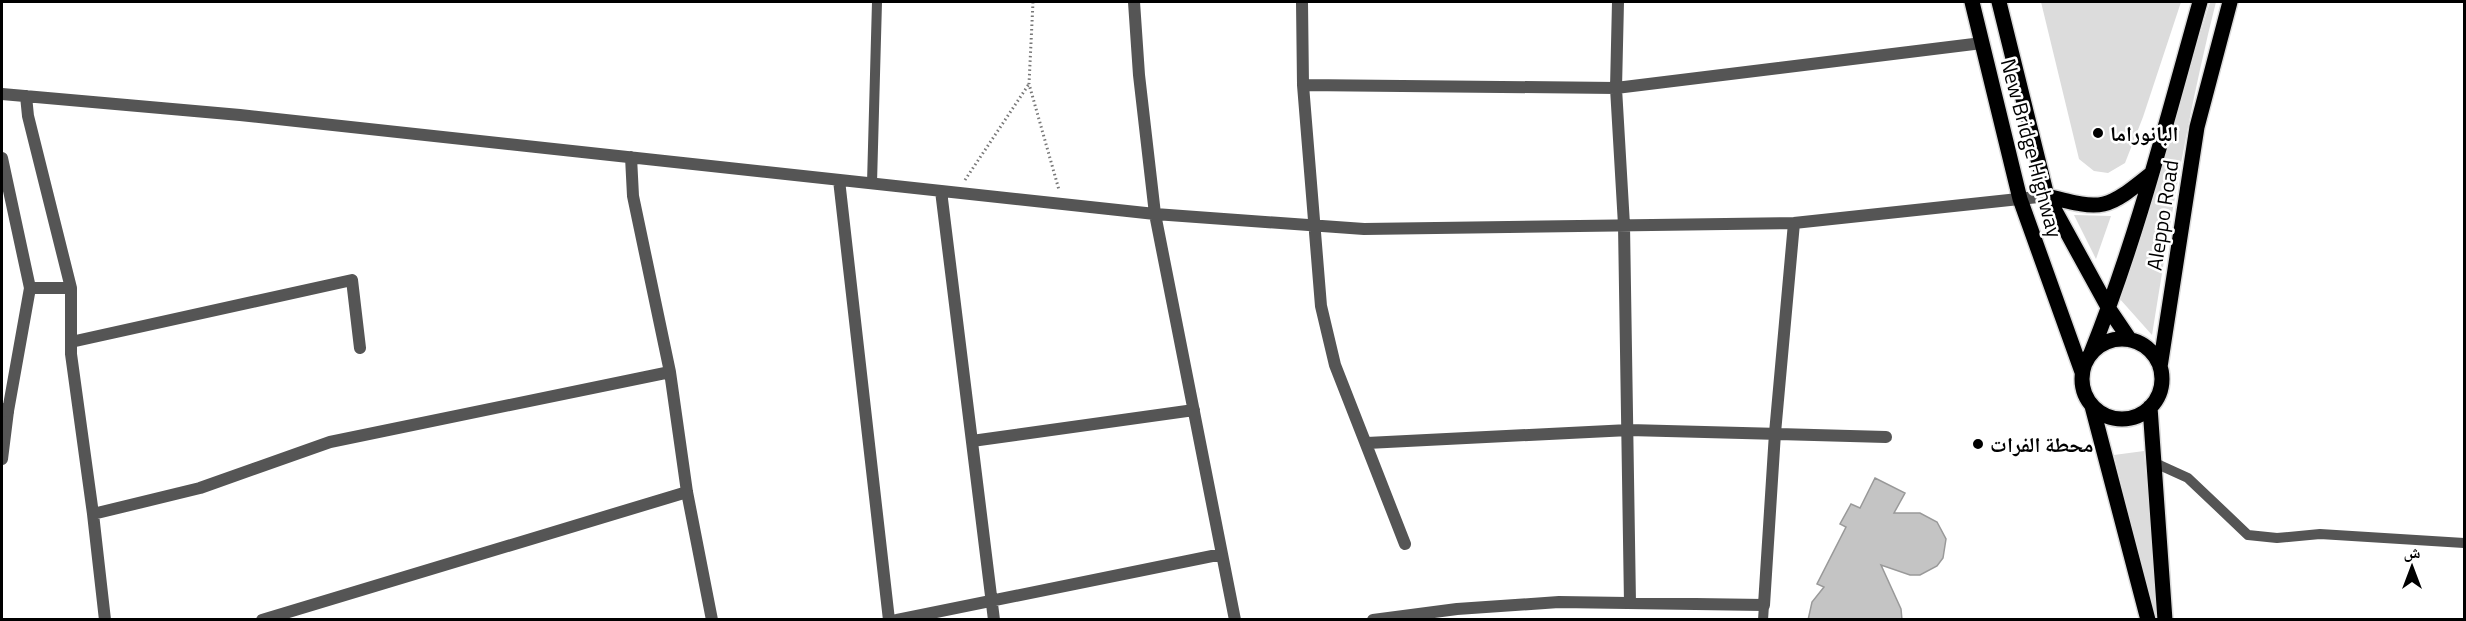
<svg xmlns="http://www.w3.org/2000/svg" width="2466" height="621" font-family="'Titillium Web','Noto Naskh Arabic',sans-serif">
  <rect width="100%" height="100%" fill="#fff"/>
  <!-- green -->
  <path fill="#dcdcdc" d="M2041,2H2181L2143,117L2125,163L2108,173L2094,171L2079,159Z
    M2210,2H2216C2188,112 2170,223 2152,335L2119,298Z
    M2075,215L2111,216L2096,259L2074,215Z
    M2144,451L2158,619H2155L2114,455Z"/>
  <!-- building -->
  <path fill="#c4c4c4" stroke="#999" stroke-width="1.5" d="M1875,478L1905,493L1894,513H1920L1937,522L1946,539L1943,558L1937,566L1920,575H1910L1881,565L1901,609L1902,620H1808L1812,602L1824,587L1817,584L1846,527L1840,524L1851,504L1860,508Z"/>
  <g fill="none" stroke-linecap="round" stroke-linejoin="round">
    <defs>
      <path id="primary" d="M1972,2L2020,199L2082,372
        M1999,2L2047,196L2109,309L2130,340
        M2047,196C2104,211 2106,210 2152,173
        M2082 379a40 40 0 1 1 80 0a40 40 0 1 1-80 0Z
        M2091,353C2137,239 2167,119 2200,2
        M2160,367L2197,127L2230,2
        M2092,406L2148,620
        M2150,407L2165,620"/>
    </defs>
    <!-- primary casing -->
    <use href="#primary" stroke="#dbdbdb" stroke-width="18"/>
    <!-- path -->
    <path stroke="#777" stroke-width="3" stroke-dasharray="1.5 3" stroke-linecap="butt" d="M1033,2L1029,84L1059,190
      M965,180L1029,84"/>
    <!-- service -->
    <path stroke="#555" stroke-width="10" d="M872,183L877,2
      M2155,463L2188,478L2248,535L2277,538L2320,534L2464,543
      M1763,620L1764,605"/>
    <!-- minor -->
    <path stroke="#555" stroke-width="12" d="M1134,2L1139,75L1155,214L1235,620
      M1302,2L1303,85L1321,306L1335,365L1405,544
      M1618,2L1616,88L1624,225L1630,603
      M1303,85L1616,88L1982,43
      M2,94L240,115L1155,214L1364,229L1794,223L2047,196
      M26,96L28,116L71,288V354L93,514L105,620
      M631,157L633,196L670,372L687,492L712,620
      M839,180L889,620
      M941,191L994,620
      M30,288H71
      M71,342L352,280L360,348
      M972,441L1194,410
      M1367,443L1629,430L1886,437
      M2,459L8,411
      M93,514L200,488L330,442L670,372
      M262,620L687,492
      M897,620L1222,554
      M1373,620L1457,609L1559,602L1764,605L1775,433L1794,223"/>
    <!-- tertiary -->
    <path stroke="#555" stroke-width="12" d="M2,158L30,288L8,411L2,409"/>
    <!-- primary -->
    <use href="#primary" stroke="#000" stroke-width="15"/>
  </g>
  <!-- markers -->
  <g fill="#000" stroke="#fff" stroke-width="2">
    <circle cx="2098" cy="133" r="6"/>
    <circle cx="1978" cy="444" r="6"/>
  </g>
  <g text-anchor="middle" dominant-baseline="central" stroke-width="5" stroke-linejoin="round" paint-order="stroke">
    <!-- poi labels -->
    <g font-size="21" font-weight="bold" fill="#000" stroke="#fff" text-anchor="start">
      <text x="2110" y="133">البانوراما</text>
      <text x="1990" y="444">محطة الفرات</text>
    </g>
    <!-- street labels -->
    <g font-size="21" fill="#000" stroke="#fff">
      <text transform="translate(2032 148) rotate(75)">New Bridge Highway</text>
      <text transform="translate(2162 215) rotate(-81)">Aleppo Road</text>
    </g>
  </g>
  <!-- border -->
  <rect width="2466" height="621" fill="none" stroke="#000000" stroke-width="6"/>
  <!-- north arrow -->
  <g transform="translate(2412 567)" stroke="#ffffff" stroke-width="4.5" paint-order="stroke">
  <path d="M0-4.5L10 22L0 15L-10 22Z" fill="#000000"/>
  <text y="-9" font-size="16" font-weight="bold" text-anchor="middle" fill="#000000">ش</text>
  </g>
</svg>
